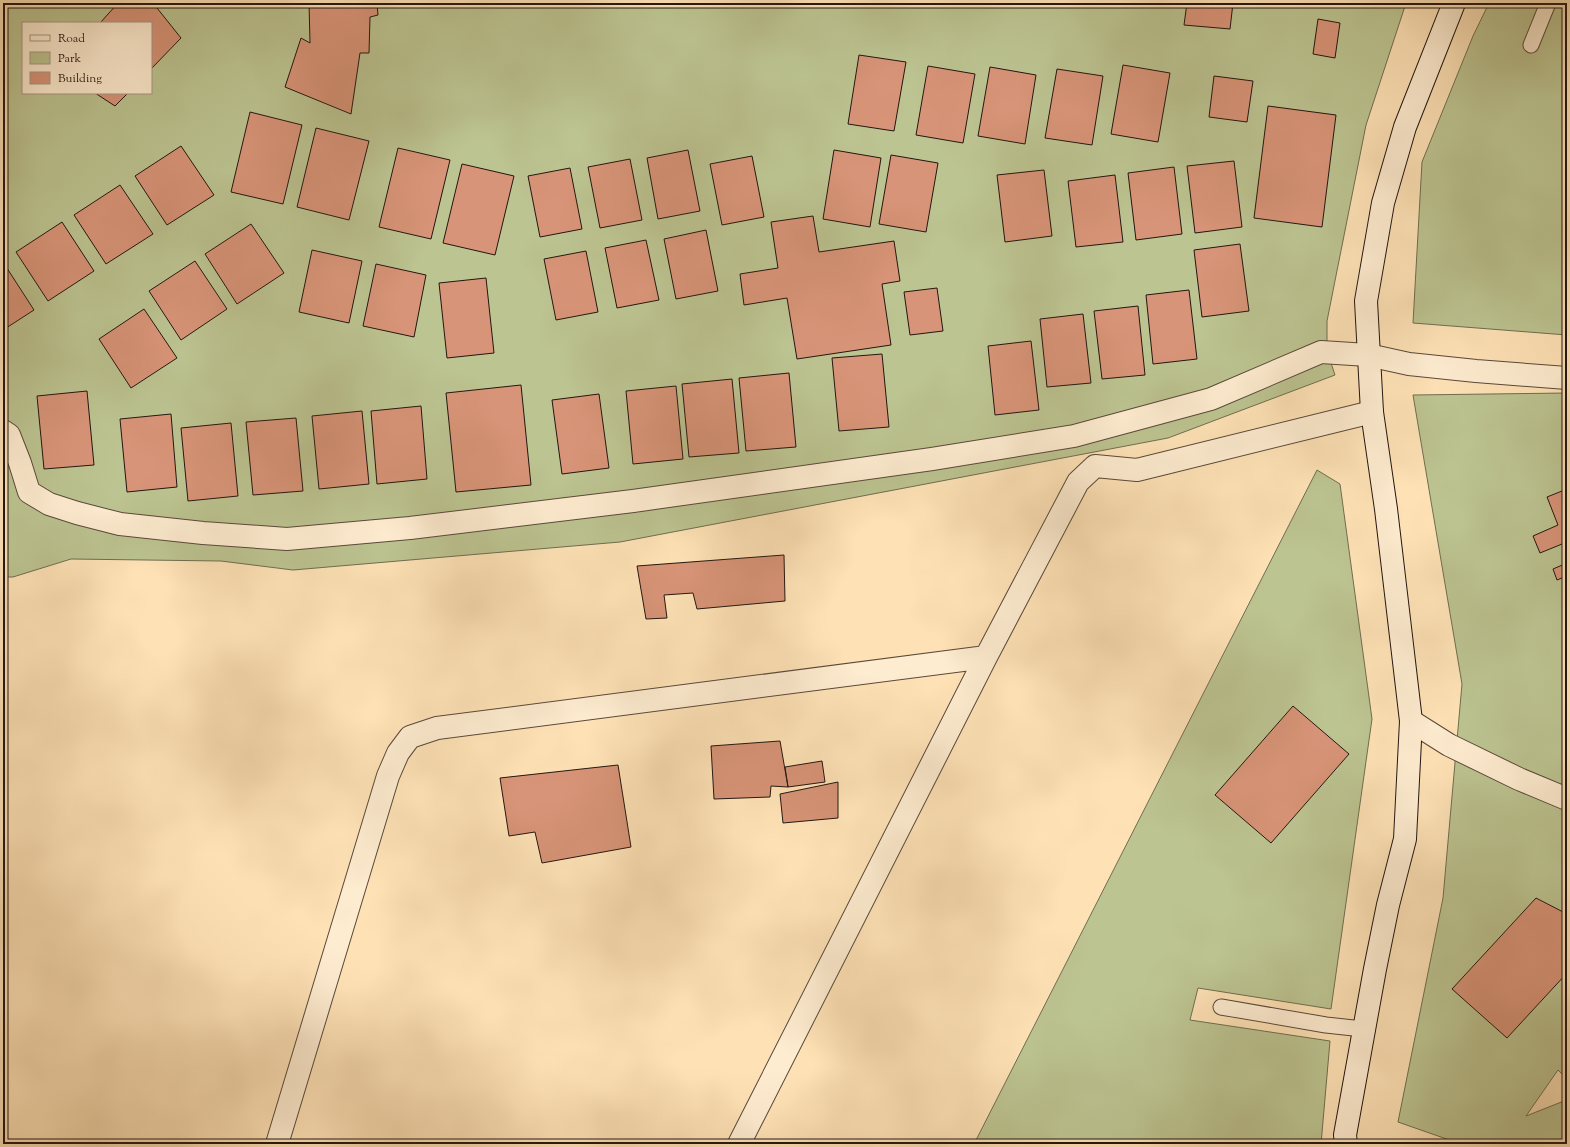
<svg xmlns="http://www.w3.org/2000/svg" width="1570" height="1147" font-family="'Sorts Mill Goudy',serif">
  <rect width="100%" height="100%" fill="#fee2b6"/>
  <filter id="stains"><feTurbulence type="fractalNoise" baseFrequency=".005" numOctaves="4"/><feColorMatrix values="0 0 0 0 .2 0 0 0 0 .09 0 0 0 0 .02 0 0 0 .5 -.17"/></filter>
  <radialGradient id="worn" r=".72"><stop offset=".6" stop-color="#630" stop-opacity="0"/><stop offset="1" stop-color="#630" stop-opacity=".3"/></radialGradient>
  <!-- green -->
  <path fill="#bcc491" stroke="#706d50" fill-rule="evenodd" d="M3,3H1406L1366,125L1327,321V351L1335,375L1168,438L620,542L293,570L221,561L71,559L13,577H3ZM23,23H151V93H23Z
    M1489,3H1567V335L1413,323L1422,162L1473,36Z
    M1567,393V1079L1558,1070L1526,1116L1564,1101L1567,1104V1144H1457L1458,1143L1398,1122L1443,898L1462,684L1413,395Z
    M1317,470L1340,484L1372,719L1331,1009L1198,988L1190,1020L1330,1041L1321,1144H974Z"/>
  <!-- building -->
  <path fill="#d89478" stroke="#231610" d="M118,3H153L181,38L151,69V23H100Z
    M309,3H377L378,15L370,17L369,53H360L351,114L285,87L301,38L310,43Z
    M1187,3H1233L1230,29L1184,25Z
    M1318,19L1340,23L1335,58L1313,54Z
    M859,55L906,62L894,131L848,124Z
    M1123,65L1170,73L1158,142L1111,134Z
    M928,66L975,74L963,143L916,135Z
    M990,67L1036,75L1025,144L978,136Z
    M1057,69L1103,76L1092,145L1045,138Z
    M1214,76L1253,81L1247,122L1209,117Z
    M95,93H128L115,106Z
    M1268,106L1336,115L1322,227L1254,218Z
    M250,112L302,125L283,204L231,192Z
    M316,128L369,141L349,220L297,207Z
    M181,146L214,195L167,225L135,176Z
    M398,148L450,160L431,239L379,227Z
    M688,150L700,211L658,219L647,158Z
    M834,150L881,158L870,227L823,219Z
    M891,155L938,163L926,232L879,224Z
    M752,156L764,217L722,225L710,164Z
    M630,159L642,220L600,228L588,167Z
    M1234,161L1242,227L1195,233L1187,166Z
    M462,164L514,176L495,255L443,243Z
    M1174,167L1182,234L1136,240L1128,173Z
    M570,168L582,229L540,237L528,176Z
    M1044,170L1052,236L1005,242L997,175Z
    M1115,175L1123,242L1076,247L1068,181Z
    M120,185L153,234L106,264L74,215Z
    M813,216L819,252L894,241L900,281L882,284L891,345L797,359L787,298L744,305L740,274L778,268L771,222Z
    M62,222L94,271L48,301L16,252Z
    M251,224L284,273L237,304L205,254Z
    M706,230L718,291L676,299L664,239Z
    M646,240L659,300L617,308L605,248Z
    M1240,244L1249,311L1202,317L1194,250Z
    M312,250L362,261L349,323L299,312Z
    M586,251L598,312L556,320L544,259Z
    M195,261L227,309L181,340L149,291Z
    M3,262L34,310L3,330Z
    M376,264L426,275L414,337L363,326Z
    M486,278L494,353L447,358L439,283Z
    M937,288L943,331L910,335L904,292Z
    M1189,290L1197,359L1153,364L1146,295Z
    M1138,306L1145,375L1102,379L1094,311Z
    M144,309L177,358L131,388L99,339Z
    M1083,314L1091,383L1047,387L1040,319Z
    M1031,341L1039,410L995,415L988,346Z
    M882,354L889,427L839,431L832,358Z
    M789,373L796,447L746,451L739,378Z
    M732,379L739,453L689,457L682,384Z
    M521,385L531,485L456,492L446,393Z
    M676,386L683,459L633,464L626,391Z
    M87,391L94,465L44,469L37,396Z
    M599,394L609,468L562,474L552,400Z
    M421,406L427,479L377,484L371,411Z
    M362,411L369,484L319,489L312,416Z
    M171,414L177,487L127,492L120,419Z
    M296,418L303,491L253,495L246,422Z
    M231,423L238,496L188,501L181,428Z
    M1567,489V542L1540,553L1533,536L1558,525L1547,497Z
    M784,555L785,601L697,609L693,593L664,595L667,618L646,619L637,566Z
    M1567,563V576L1557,580L1553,569Z
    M1567,587V599L1563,588Z
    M1293,706L1349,754L1271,843L1215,795Z
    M780,741L788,787L771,786L770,797L714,799L711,746Z
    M822,761L825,782L788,787L785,767Z
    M618,765L631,847L542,863L535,832L509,836L500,778Z
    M838,782V818L783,823L780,794Z
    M1536,898L1567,914V973L1507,1038L1452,989Z"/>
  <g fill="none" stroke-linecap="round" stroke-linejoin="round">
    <defs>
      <path id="lane" d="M1531,45L1548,3
        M1221,1007L1326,1025L1363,1029"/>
      <path id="street" d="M3,431L9,435L20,463L29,492L49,504L77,513L120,524L203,533L287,539L410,528L633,501L932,459L1074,436L1211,399L1321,352L1368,355L1409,364L1476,371L1567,378
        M1411,721L1449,745L1519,779L1567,799
        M277,1144L388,776L398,753L410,737L437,728L986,657
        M739,1144L986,657L1078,482L1095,466L1137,470L1372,412"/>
      <path id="secondary" d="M1346,1144L1345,1135L1375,969L1388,905L1405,839L1411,721L1386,509L1372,412L1366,301L1383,203L1405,127L1454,3"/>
    </defs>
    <!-- lane casing -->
    <use href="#lane" stroke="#5a493a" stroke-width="17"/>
    <!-- street casing -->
    <use href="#street" stroke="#5a493a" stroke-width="24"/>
    <!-- secondary casing -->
    <use href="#secondary" stroke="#231610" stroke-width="24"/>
    <!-- lane -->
    <use href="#lane" stroke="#feecd0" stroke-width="15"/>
    <!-- street -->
    <use href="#street" stroke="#feecd0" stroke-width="22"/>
    <!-- secondary -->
    <use href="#secondary" stroke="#feecd0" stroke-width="22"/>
  </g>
  <!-- margin -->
  <rect width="1570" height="1147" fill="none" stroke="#fee2b6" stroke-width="16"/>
  <rect x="4" y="4" width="1562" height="1139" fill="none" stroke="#231610" stroke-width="2"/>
  <rect x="8" y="8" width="1554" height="1131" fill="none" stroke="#231610"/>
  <!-- legend -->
  <rect x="22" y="22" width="130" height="72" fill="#feecd0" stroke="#a69683"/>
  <rect x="30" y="35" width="20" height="6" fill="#feecd0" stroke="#a69683"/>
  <text x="58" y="42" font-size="12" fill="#231610">Road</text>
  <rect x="30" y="52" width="20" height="12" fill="#bcc491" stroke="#a69683"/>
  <text x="58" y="62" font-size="12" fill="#231610">Park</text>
  <rect x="30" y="72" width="20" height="12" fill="#d89478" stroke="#a69683"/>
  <text x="58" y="82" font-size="12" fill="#231610">Building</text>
  <rect width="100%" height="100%" filter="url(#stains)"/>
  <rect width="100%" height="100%" fill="url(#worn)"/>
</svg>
